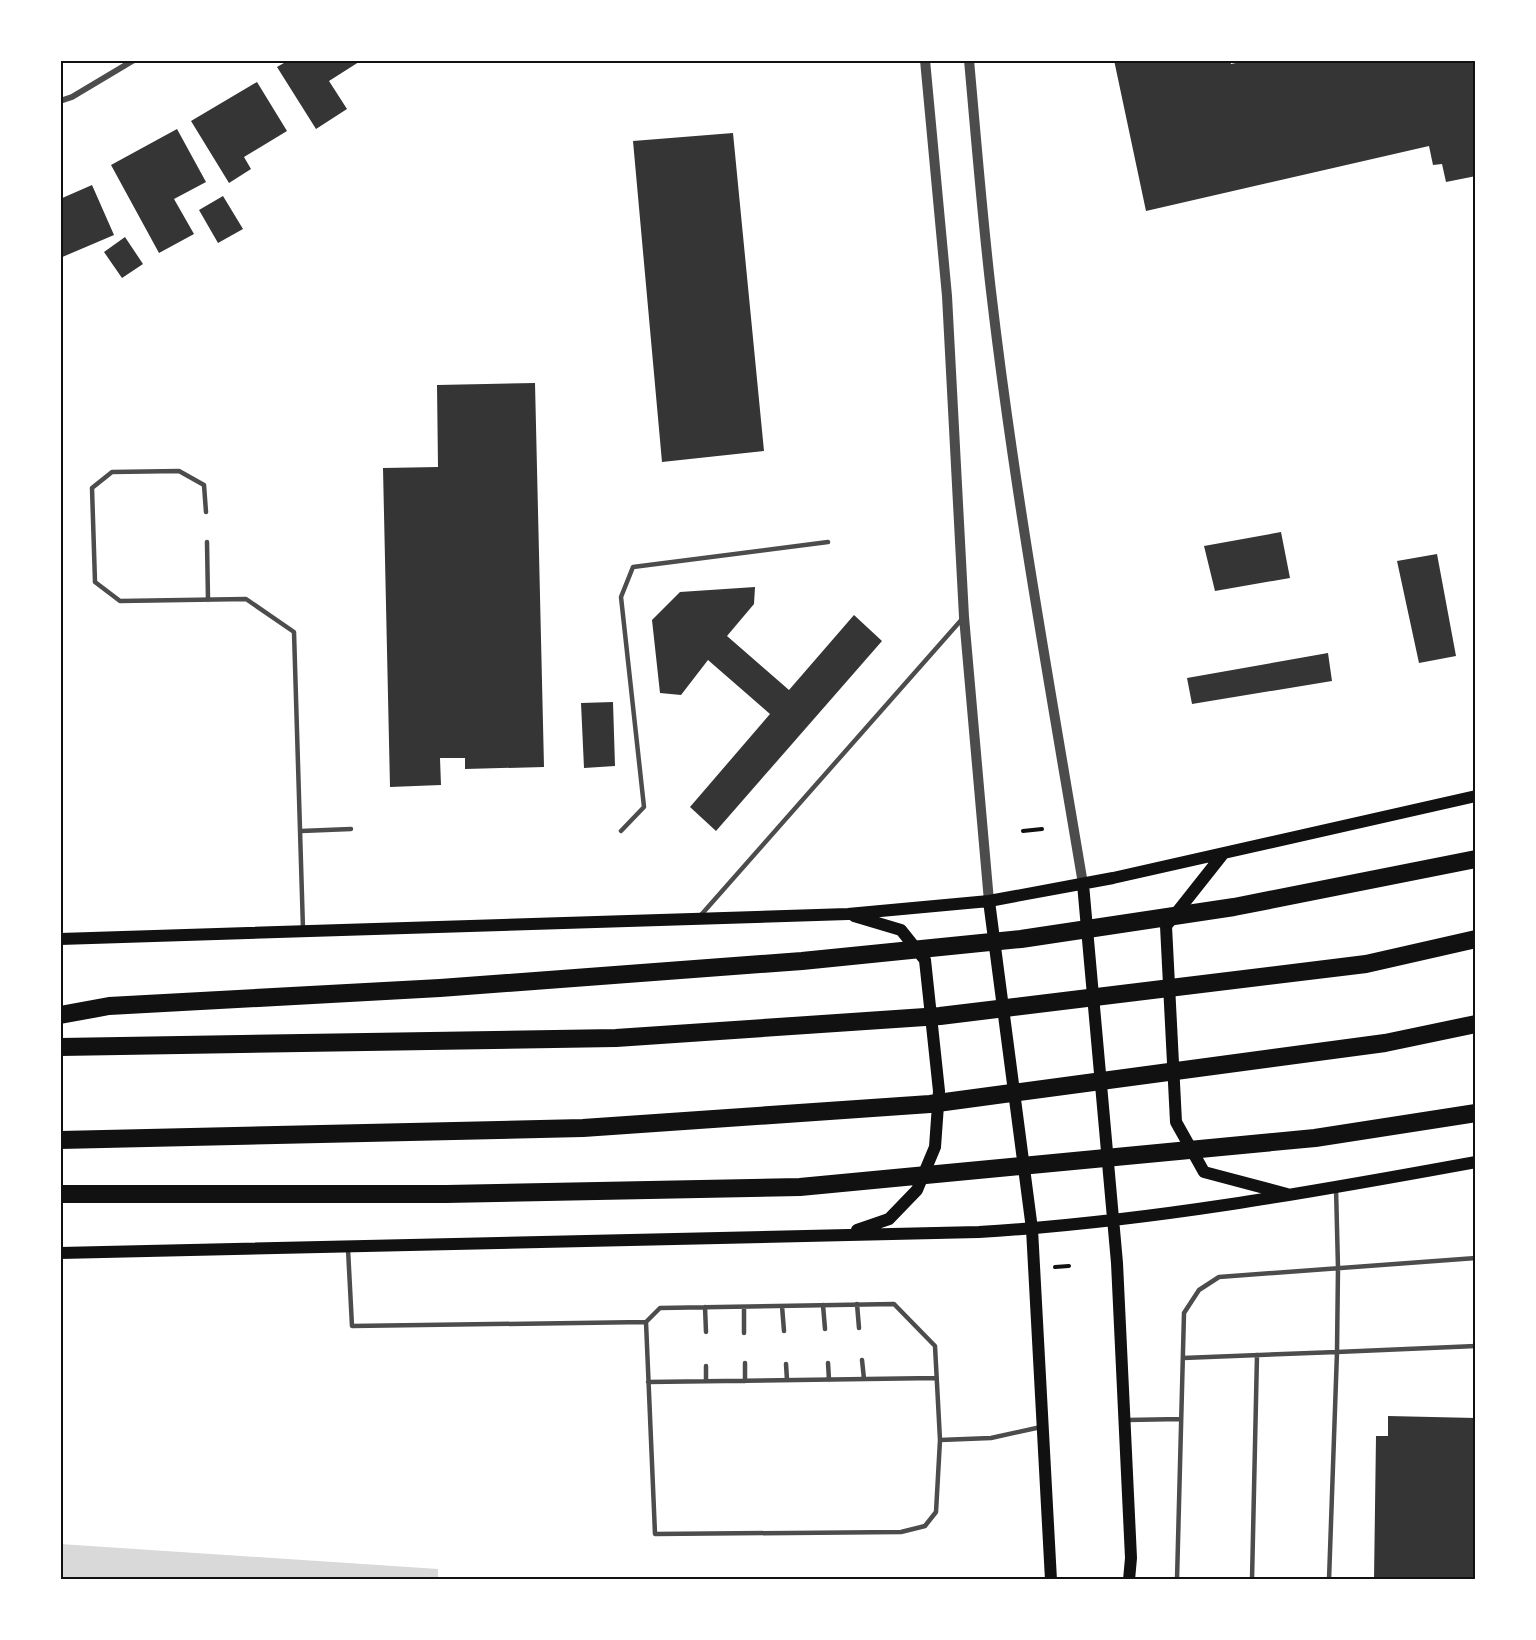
<svg xmlns="http://www.w3.org/2000/svg" width="1536" height="1640" font-family="'Nunito Sans',sans-serif">
  <rect width="100%" height="100%" fill="#fff"/>
  <!-- water -->
  <path fill="#d9d9d9" d="M60,1544L438,1569V1580H60Z"/>
  <!-- building -->
  <path fill="#353535" d="M289,60H362L329,81L347,109L316,129L277,67Z
    M1114,60H1230L1231,64L1250,60H1476V176L1446,182L1442,164L1433,165L1429,146L1146,211Z
    M257,82L287,131L244,157L251,169L229,183L191,121Z
    M177,129L206,182L174,199L194,234L159,253L111,165Z
    M733,133L764,451L662,462L633,141Z
    M92,185L114,235L60,258V199Z
    M223,196L243,229L218,243L199,210Z
    M125,237L143,264L122,278L104,252Z
    M535,383L544,767L465,769V758H440L441,785L390,787L383,468L438,467L437,385Z
    M1281,532L1290,578L1215,591L1204,546Z
    M1437,554L1456,656L1419,663L1397,561Z
    M755,587L754,604L727,636L789,690L854,615L882,641L716,831L690,807L770,714L708,660L681,695L660,693L652,620L680,592Z
    M1328,653L1332,681L1192,704L1187,678Z
    M613,702L615,766L584,768L581,703Z
    M1388,1416L1476,1418V1580H1374L1376,1436H1388Z"/>
  <g fill="none" stroke-linecap="round" stroke-linejoin="round">
    <!-- path -->
    <path stroke="#111" stroke-width="4" d="M1023,831L1042,829
      M1055,1267L1069,1266"/>
    <!-- service -->
    <path stroke="#4c4c4c" stroke-width="4.5" d="M206,512L204,485L179,471L112,472L92,488L95,582L120,601L246,599L294,632L303,929
      M207,542L208,600
      M301,831L351,829
      M621,831L644,807L621,597L633,567L828,542
      M701,915L963,618
      M348,1249L352,1326L646,1322
      M857,1304L859,1328
      M823,1305L825,1329
      M782,1306L784,1331
      M705,1307L706,1332
      M744,1307V1333
      M1183,1358L1337,1352L1338,1268L1336,1188
      M862,1360L864,1379
      M745,1363V1381
      M828,1363L829,1380
      M786,1364L787,1380
      M706,1366V1381
      M648,1382L936,1378
      M1127,1420L1181,1419
      M940,1440L936,1512L925,1526L901,1532L655,1534L646,1322L660,1308L894,1304L935,1346L940,1440L991,1438L1041,1427
      M1177,1580L1184,1313L1199,1290L1219,1277L1476,1258
      M1252,1580L1257,1355
      M1329,1580L1337,1352L1476,1346"/>
    <!-- minor -->
    <path stroke="#4c4c4c" stroke-width="6" d="M60,101L72,97L134,60"/>
    <!-- tertiary -->
    <path stroke="#4c4c4c" stroke-width="10" d="M925,60L947,296L964,617L989,901
      M969,60C976,137 982,214 991,291C1014,489 1050,687 1083,884"/>
    <!-- secondary -->
    <path stroke="#111" stroke-width="12" d="M1223,854L1166,926L1176,1122L1204,1172L1287,1194
      M1083,884L1117,1263L1131,1558L1129,1580
      M989,901L1032,1229L1051,1580
      M854,916L901,930L925,960L939,1091L935,1147L917,1190L889,1219L857,1230
      M60,939L848,914L989,901L1113,878L1476,796
      M60,1253L979,1232C1146,1222 1312,1192 1476,1162"/>
    <!-- motorway -->
    <path stroke="#111" stroke-width="18" d="M60,1015L109,1006L440,988L802,961L1021,939L1234,907L1476,859
      M60,1047L616,1038L940,1016L1366,964L1476,939
      M60,1140L583,1128L930,1104L1385,1043L1476,1024
      M60,1194H446L800,1187L1315,1138L1476,1113"/>
  </g>
  <!-- border -->
  <rect width="1536" height="1640" fill="none" stroke="#ffffff" stroke-width="123"/>
  <rect x="62" y="62" width="1412" height="1516" fill="none" stroke="#111" stroke-width="2"/>
</svg>
